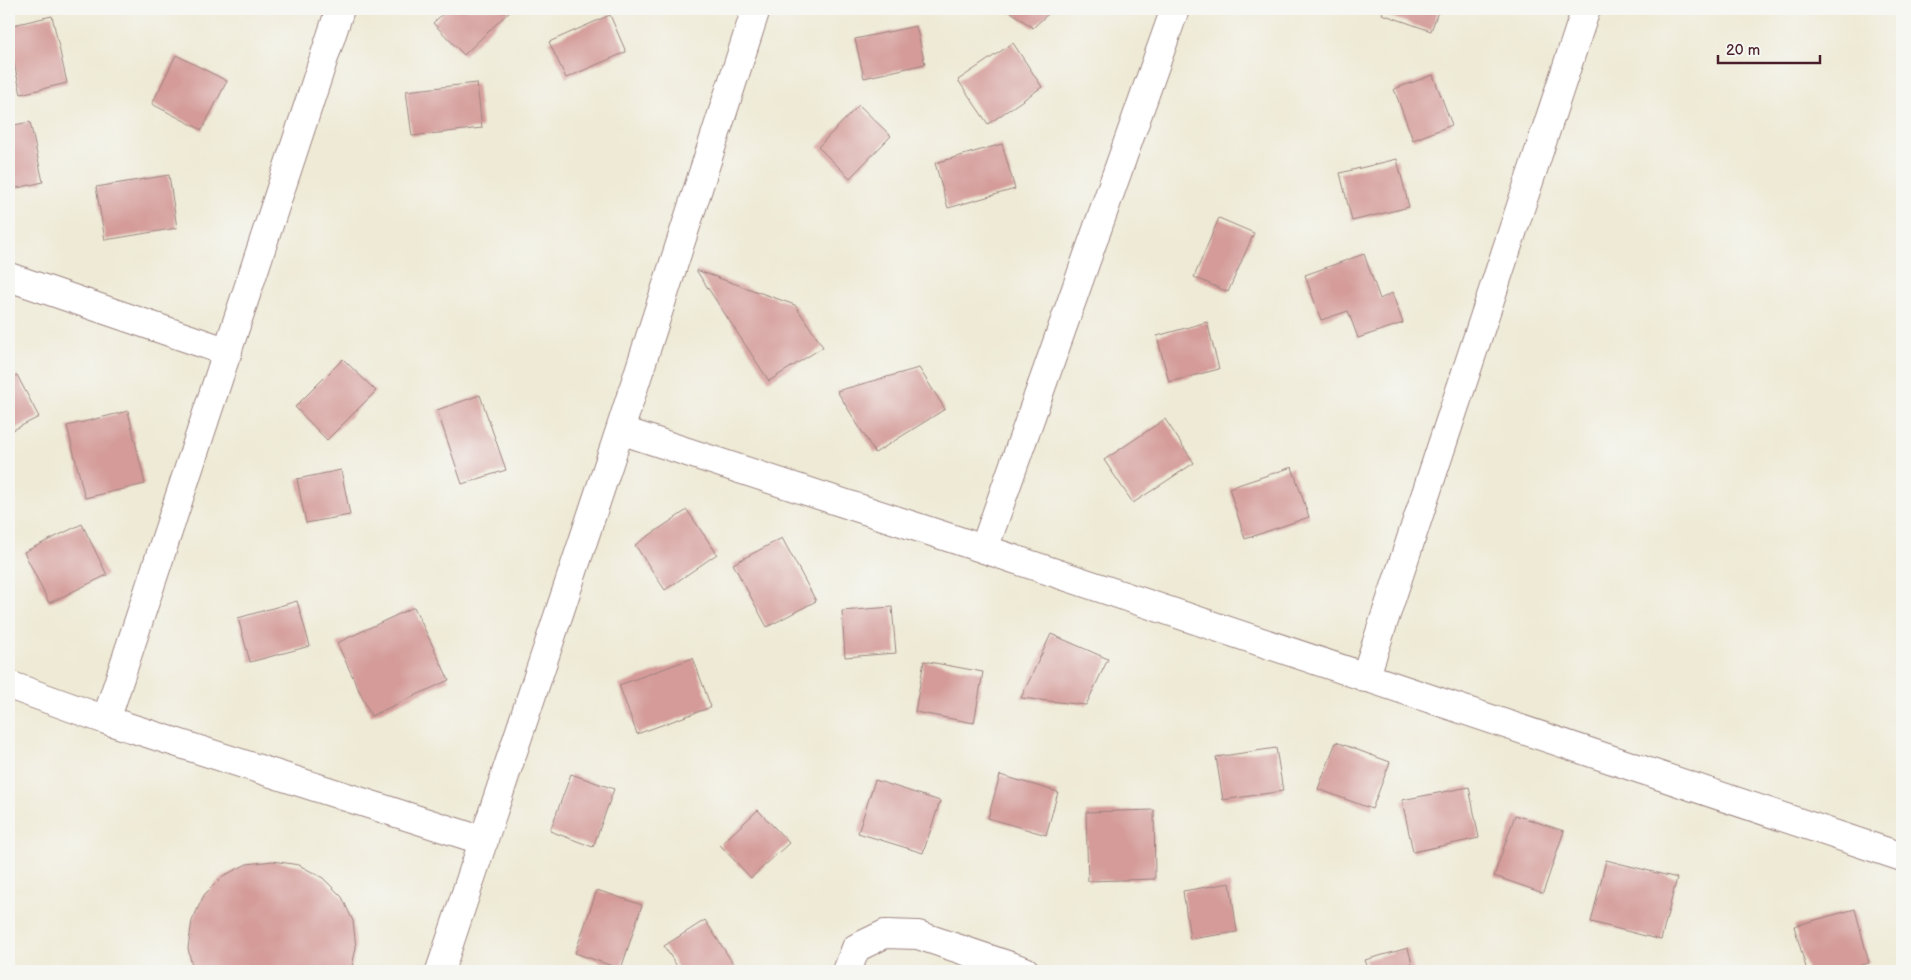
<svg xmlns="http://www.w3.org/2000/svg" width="1911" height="980" font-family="'Balsamiq Sans',sans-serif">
  <rect width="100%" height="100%" fill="#f6f6f2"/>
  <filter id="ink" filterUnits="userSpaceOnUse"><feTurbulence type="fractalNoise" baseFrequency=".02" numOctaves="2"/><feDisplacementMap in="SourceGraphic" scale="10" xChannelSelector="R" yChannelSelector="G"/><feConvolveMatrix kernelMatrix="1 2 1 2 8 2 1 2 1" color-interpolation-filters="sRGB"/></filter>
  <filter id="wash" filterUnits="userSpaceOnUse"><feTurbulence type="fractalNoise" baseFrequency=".0096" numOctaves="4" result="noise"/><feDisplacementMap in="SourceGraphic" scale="20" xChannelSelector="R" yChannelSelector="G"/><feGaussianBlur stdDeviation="1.12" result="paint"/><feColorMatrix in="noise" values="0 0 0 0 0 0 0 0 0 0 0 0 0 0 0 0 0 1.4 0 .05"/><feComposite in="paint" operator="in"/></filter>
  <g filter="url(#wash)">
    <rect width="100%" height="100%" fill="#eeead5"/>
    <g id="blocks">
      <!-- building -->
      <path fill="#d49b99" d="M448,9H512L464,55L433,23Z
        M1007,9H1053L1033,28Z
        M1384,9H1439L1431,31L1382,14Z
        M610,15L626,52L566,78L549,42Z
        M52,16L67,83L21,94L9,42V26Z
        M916,26L925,64L864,78L855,39Z
        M1013,43L1042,87L988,124L958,80Z
        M176,55L227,81L202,130L152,104Z
        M1433,75L1452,125L1413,140L1394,89Z
        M477,83L482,128L412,136L406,91Z
        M859,105L891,136L850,178L818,147Z
        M30,122L43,182L9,190V126Z
        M1002,144L1015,189L948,208L935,163Z
        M1397,159L1409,207L1352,221L1340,173Z
        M169,175L177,228L105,240L96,187Z
        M1219,218L1254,233L1228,292L1194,277Z
        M1364,254L1380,299L1392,293L1403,323L1358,338L1348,311L1321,320L1305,275Z
        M696,270L795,305L823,347L769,381Z
        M1207,322L1219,369L1169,382L1157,336Z
        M343,359L376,391L327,440L295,407Z
        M919,368L945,409L875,453L837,391Z
        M17,375L39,417L9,432V379Z
        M480,395L506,470L462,484L437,410Z
        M128,411L145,484L85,498L67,426Z
        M1165,419L1194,463L1133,503L1104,460Z
        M1292,467L1309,517L1245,539L1229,488Z
        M341,470L350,515L306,523L297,479Z
        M687,510L717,554L665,590L635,545Z
        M82,524L107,575L49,603L24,552Z
        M782,538L816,601L767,627L733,564Z
        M297,601L310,646L250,662L238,618Z
        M414,607L449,680L371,716L337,643Z
        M892,607L896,653L845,657L842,611Z
        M1051,634L1108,659L1086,705L1021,698Z
        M693,658L711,707L637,734L619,685Z
        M924,661L983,672L974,723L915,712Z
        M1336,742L1390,762L1372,809L1318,789Z
        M1276,748L1283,791L1223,800L1216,757Z
        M571,774L614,789L593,847L550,831Z
        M1000,775L1058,792L1046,835L988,818Z
        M875,780L940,801L923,853L858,833Z
        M1469,787L1479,838L1413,852L1402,800Z
        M758,810L789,843L751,878L720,845Z
        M1154,810L1155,879L1088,881L1086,812Z
        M1515,815L1564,831L1543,893L1494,876Z
        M1606,860L1677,878L1661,940L1591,922Z
        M273,861L299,865L323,878L342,897L353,921L356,948L351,971H193L188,948L192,921L204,895L223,876L247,864Z
        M1230,883L1237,932L1190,939L1183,891Z
        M597,890L642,905L621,969L575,953Z
        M1855,909L1869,963L1838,971H1807L1794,926Z
        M705,920L738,971H680L664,946Z
        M1408,948L1414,971H1369L1365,960Z"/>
    </g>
  </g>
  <g filter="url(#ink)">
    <use href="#blocks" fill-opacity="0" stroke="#9c8480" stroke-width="1"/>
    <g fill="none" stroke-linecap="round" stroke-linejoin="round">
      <defs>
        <path id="minor" d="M9,277L228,352
          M620,430L984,549L1902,857
          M984,549L1175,9
          M1365,678L1586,9
          M9,685L106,720L484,841
          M106,720L340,9
          M440,971L620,430L756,9
          M847,971L856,948L885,934L918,935L1025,971"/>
      </defs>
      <!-- minor casing -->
      <use href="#minor" stroke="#9c8480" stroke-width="30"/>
      <!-- minor -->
      <use href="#minor" stroke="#fff" stroke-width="28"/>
    </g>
  </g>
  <!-- margin -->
  <rect width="1911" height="980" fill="none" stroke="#f6f6f2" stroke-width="30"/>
  <!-- scale -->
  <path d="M1718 55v8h102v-8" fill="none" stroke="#4a1f2b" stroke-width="2.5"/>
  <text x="1726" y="55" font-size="15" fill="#4a1f2b" stroke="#f6f6f2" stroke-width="4" paint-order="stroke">20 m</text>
</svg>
